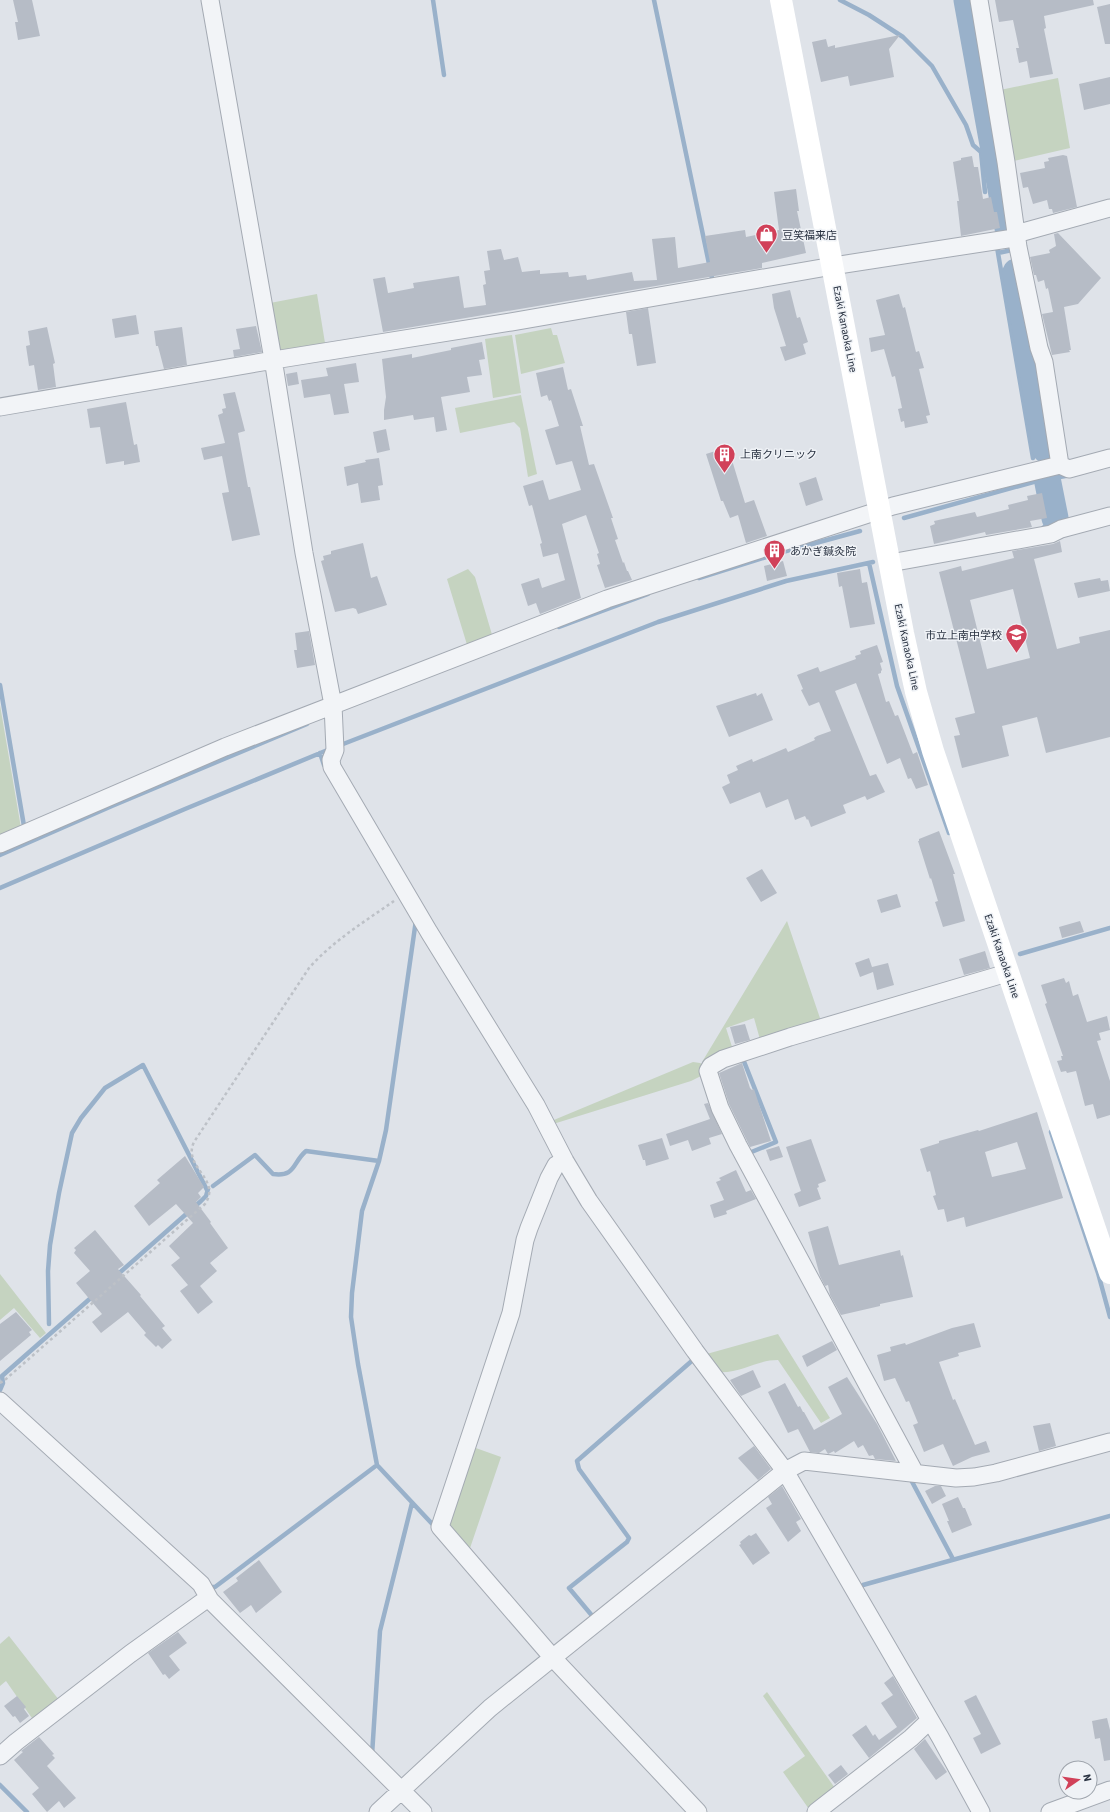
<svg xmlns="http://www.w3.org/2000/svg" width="1110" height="1812" font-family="'Source Sans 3','Noto Sans JP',sans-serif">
  <rect width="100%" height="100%" fill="#dfe3e9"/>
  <!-- green -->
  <path fill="#c5d3c0" d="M1058,78L1070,148L1014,161L1000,90Z
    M317,294L325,343L283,351L277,348L270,303Z
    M551,328L553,335H557L565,363L521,374L515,335Z
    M512,335L521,393L493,398L485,339Z
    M521,395L537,474L528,477L520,428L514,422L460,433L455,408Z
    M468,569L475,577L493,638L468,648L447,579Z
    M0,705L21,828L0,837Z
    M787,921L822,1024L761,1043L754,1018L726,1028L734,1053L702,1062Z
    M693,1062L700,1063L702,1064L699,1071L701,1076L691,1081L550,1125L549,1122Z
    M0,1274L46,1333L40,1338L14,1308L0,1320Z
    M778,1334L830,1418L821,1423L778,1360C755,1360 742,1374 716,1372L703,1355Z
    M473,1447L501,1457L468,1554L445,1528Z
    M9,1636L59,1700L34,1721L6,1681L0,1686V1644Z
    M767,1692L837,1791L811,1812L783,1772L805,1756L763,1696Z"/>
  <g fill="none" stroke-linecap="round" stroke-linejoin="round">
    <!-- stream -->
    <path stroke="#99b1ca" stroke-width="4.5" d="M433,0L444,75
      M654,0L713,283
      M840,0L869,15L903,37L932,66L966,125L973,145L981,152L985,192
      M994,248L997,247L998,253L1033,458
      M998,253L1012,250
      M904,518L1037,481L1071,475
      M1043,528L1055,518L1067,519
      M869,563L897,686L949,833
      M699,578L779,553L860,531
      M559,627L648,594
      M0,685L24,826
      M338,746L658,622L786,581L873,562
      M320,753L324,765
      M0,855L112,806L307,724
      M0,888L185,809L330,749
      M1020,954L1110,928
      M743,1059L776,1142L749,1153
      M1051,1132L1098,1273L1110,1317
      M379,1161L362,1211L352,1293L351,1317L358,1364L377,1465L436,1528
      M213,1186L255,1155L273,1174C296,1177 292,1163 306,1151L379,1161L386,1130L416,920
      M117,1275L201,1201L206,1196L208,1189
      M49,1324L48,1271L50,1245L59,1193L72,1133L81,1118L105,1088L143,1065L207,1190
      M0,1390L3,1383L2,1376L93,1296
      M909,1476L953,1559
      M209,1587H215L377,1465
      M861,1591L860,1588L863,1585L1110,1516
      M594,1618L569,1588L627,1542L629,1538L579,1469L577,1461L694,1359
      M372,1755L380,1631L412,1503
      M0,1785L27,1812"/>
    <!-- river -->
    <path stroke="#99b1ca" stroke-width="27" d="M967,0L1008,228
      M1016,272L1046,450
      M1047,478L1055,518"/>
  </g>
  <!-- building -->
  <path fill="#b6bcc6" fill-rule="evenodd" d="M13,0H32L40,36L18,40L15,22H18Z
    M995,0H1093L1094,5L1044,16L1046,28L1044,29L1053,74L1030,78L1027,61L1019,63L1016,48H1019L1013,20L999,22Z
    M1110,4V44H1105L1097,7Z
    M900,35L889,49L894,77L850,86L848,76L821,82L812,42L826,39L828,47L835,45V48Z
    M1110,77V104L1084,110L1079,84Z
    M1063,155L1067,156L1077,207L1053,213L1052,209H1049L1047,200L1033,204L1028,187L1023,188L1020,173L1045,168L1044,162L1049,161L1048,158Z
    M972,156L974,167H978L983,199L991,197L994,212H997L1000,228L961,236L957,201H959L953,162L961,160V158Z
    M796,189L799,211H797L806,253L762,263V268L383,332L373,279L385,277L388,293L414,288L413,283L459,276L464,308L486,305L483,285L486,284L484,271L490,270L487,251L501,249L504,260L518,257L522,272L540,270V274L568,272L569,277L586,275L587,280L632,272L634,281L657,280L652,239L675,237L678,268L710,262L705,236L745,230L746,237L779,230L774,192Z
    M1058,233L1101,278L1078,304L1064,307L1071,350H1069L1070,352L1052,355L1042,314L1053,312L1048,288L1046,289L1044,280L1038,282L1036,275H1034L1030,257L1050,253L1049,250L1056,246L1054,234Z
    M790,290L797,318L800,317L808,342L803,344L806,354L785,361L780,347L786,346L774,308L772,294Z
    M899,294L903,308L905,307L916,352L919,351L924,368L919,369L930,415L926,416L928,423L905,428L904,421L901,422L898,409L902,408L895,376L892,377L884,349L871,352L869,338L885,335L876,300Z
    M648,308L656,363L637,366L632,334H629L626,312Z
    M136,315L139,334L115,338L112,319Z
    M256,326L262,352L234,357L233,350L240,349L236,329Z
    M47,327L55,363L53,364L56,387L38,390L34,365L29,366L26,346L30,345L28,331Z
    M182,327L187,365L164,369L158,346H156L154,331Z
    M482,342L485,359L479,360L482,375L467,377L470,392L441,397L447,430L436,432L434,417L414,420L413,415L384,420V410L386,397L382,359L412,354V358L451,350V348Z
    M356,363L359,382L344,384L349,413L334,415L330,394L304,398L301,380L328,376L326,368Z
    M563,367L568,390L571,389L583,426H580L589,465L594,464L613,518H611L618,539L615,540L623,563L624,562L627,571H628L632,580L605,588L597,565L600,564L597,554L599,553L586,515L562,524L581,598L540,614L536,603L528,606L521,584L539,578L542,588L565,580L558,553L543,557L540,544L542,543L532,505L529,506L523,486L543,480L549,500L581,490L572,461L556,465L545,430L559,426L551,400L549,401L547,395L541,397L536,373Z
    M297,372L299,384L288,386L286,374Z
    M235,392L245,431L238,433L248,487H250L260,535L232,541L222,493L229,492L222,456L204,460L201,448L225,443L218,415L223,413L222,409L226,408L223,394Z
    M126,402L134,445L137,444L140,462L124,465V461L106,464L100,427L90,428L87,409Z
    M386,429L390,450L377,453L373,432Z
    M728,447L745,503L754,500L767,536L746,543L738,515L730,518L723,501H721L706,454Z
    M379,458L383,485L378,486L380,500L361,503L358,483L347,486L344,467L366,462L365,460Z
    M816,477L823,500L806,506L799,483Z
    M1042,493L1047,518L1030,521L1032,527L986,535L985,532L934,544L930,526L935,524L934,521L975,512L977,517L1009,509L1008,505L1028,500L1027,496Z
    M1060,541L1062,552L1034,559L1057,649L1080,643L1079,637L1110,630V737L1046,753L1037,717L1002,726L1009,756L962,768L954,736L960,735L955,718L975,713L939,572L961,566L962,571L1014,558L1012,551L1053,544ZM1013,589L1030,658L987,669L970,600Z
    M363,543L371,578L377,576L387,605L358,614L356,609L353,608L335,612L321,561L324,560L323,556L331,554V551Z
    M783,561L787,576L767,581L764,566Z
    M860,569L862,583L867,582L875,624L850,628L842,586L839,587L837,573Z
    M1100,578L1101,581L1108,580L1110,591L1078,598L1074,583Z
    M309,631L315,665L297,668L294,650H297L295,633Z
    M877,645L883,662L880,663L882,670L881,671V673L878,674L886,702L889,701L895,716L898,715L913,754L917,752L928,785L916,789L911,778L908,779L900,758L887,764L856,683L835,691L870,776L876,774L885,792L867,800L865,796L843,805L846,813L811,827L808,819L807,820L805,816L795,820L788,799L766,808L760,792L730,804L722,787L730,783L727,775L738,770L736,766L752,759L753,762L786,748L788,752L815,740L814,738L817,736L831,731L819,702L809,706L801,690L803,689L797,675L818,667L820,672L856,659L855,656L861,654L860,651Z
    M756,693L757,696L762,693L773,720L729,737L716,706Z
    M939,831L955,874H953L965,921L943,927L935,902L938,901L931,878L930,879L918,841H919V839Z
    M762,869L777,893L761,902L746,878Z
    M897,894L901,907L881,913L877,900Z
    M1080,921L1084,932L1062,938L1059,927Z
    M985,951L990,968L964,975L959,959Z
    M869,958L872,967L888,963L894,985L877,990L873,972L860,977L855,963Z
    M1064,978L1066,983L1069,981L1073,996L1078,994L1087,1022L1107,1016L1110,1030L1099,1033L1101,1040L1097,1041L1110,1081V1115L1097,1119L1093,1104L1085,1106L1076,1071L1067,1073L1066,1071L1061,1072L1057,1061L1062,1060L1061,1056H1063L1045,1004L1047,1003L1041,985Z
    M745,1024L750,1040L735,1044L730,1027Z
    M742,1063L750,1088L752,1090L754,1089L771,1141L750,1147L729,1104L719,1073Z
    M708,1103L722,1134L709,1138L711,1144L692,1151L688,1140L670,1146L666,1134L710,1119L704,1104Z
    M1037,1112L1063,1198L966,1227L964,1217L947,1222L944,1209L938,1210L933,1196L936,1195L930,1171L927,1172L920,1149L939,1143V1141L978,1130L979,1131ZM1017,1142L1026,1169L992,1177L985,1152Z
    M662,1138L669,1159L646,1166L645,1160H643L638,1145Z
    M811,1139L826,1181L818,1184L819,1187L817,1188L821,1199L799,1207L794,1194L801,1191L786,1147Z
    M779,1146L783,1157L770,1161L766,1150Z
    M185,1156L204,1187L198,1193L201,1197L196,1202L211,1222L210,1223L228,1248L210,1263L217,1271L200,1286L213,1302L198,1314L180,1291L188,1285L171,1265L180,1258L169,1246L193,1223L176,1204L149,1226L134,1206L160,1183L157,1180Z
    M736,1170L746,1192L751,1190L756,1199L726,1211L727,1214L714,1218L710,1205L724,1200L716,1182L721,1180L719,1178Z
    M828,1226L839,1265L900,1250L901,1256L903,1255L913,1297L880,1304V1306L841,1315L830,1295L828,1285L825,1286L820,1276L808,1232Z
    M95,1230L124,1265L118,1269L141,1295L140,1296L165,1326L162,1328L172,1340L162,1349L158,1345L156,1347L144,1335L146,1333L128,1312L101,1333L92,1322L102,1314L76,1283L90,1271L74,1253L76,1250L74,1248Z
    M16,1312L32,1330L29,1332L31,1335L0,1361V1324Z
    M974,1323L981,1347L958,1353L959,1356L939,1362L953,1400L955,1399L975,1445L986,1441L990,1452L972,1457L953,1466L943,1444L924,1452L913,1425L918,1423L909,1401L906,1402L895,1378L884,1381L877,1355L891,1351L890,1347L905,1343L906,1345L952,1328Z
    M832,1341L837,1350L807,1367L802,1356Z
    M753,1370L761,1387L741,1396L730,1380Z
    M847,1377L877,1424L896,1461L875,1459L873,1455L869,1456L863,1445L858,1448L854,1441L835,1453L834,1451L828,1454L825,1449L819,1453L810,1452L798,1429L788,1433L768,1392L785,1383L798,1407L800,1406L803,1412H804L814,1430L842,1414L828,1387Z
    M1050,1423L1056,1446L1039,1451L1033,1426Z
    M754,1446L771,1469L758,1480L738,1458Z
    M782,1486L801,1519L796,1522L801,1531L788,1542L766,1508L772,1504L768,1497Z
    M935,1486H941L946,1496L932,1504L925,1491Z
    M958,1497L963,1508H965L972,1525L952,1533L947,1521H949L942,1504Z
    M756,1533L770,1553L753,1565L739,1545L741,1544L740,1542L749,1535L751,1536Z
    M259,1560L282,1592L256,1613L251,1605L240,1613L223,1592L238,1581L236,1578Z
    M178,1632L187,1643L169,1656L180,1670L169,1679L165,1674L163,1675L148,1653Z
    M893,1676L917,1718L869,1758L852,1735L866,1725L873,1736L875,1734L879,1740L897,1727L881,1703L893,1695L884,1683Z
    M976,1695L1001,1744L981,1754L973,1738L981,1734L964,1701Z
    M17,1696L26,1707L24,1709L29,1716L20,1723L15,1716L13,1717L4,1706Z
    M1107,1718L1110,1730V1760L1104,1761L1100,1738L1095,1739L1092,1721Z
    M39,1737L54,1754L52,1755L55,1758L47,1766L76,1798L64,1808L59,1801L47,1812L32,1794L39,1788L14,1760L23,1752L21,1751Z
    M925,1739L947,1772L936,1780L914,1749Z
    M841,1765L848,1774L835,1784L828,1775Z"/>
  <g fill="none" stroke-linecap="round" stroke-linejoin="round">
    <defs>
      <path id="street" d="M210,0L274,365L304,553L333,705L335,750L331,760L332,767L429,932L536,1105L565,1161L589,1201L695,1351L785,1471L940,1737L981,1812
        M979,0L1006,162L1018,247L1039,348L1044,362L1060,465
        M0,407L274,360L511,322L833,266L1014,238L1023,232L1110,208
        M890,563L1051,534L1061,529L1110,516
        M0,844L225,747L607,599L893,506L1060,465L1069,469L1110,458
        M565,1161L556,1165L549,1178L529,1228L525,1240L511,1313L440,1527L553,1658L698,1812
        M0,1401L201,1584L210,1600L423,1812
        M915,1473L738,1145L720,1108L708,1071L711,1066L723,1059L790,1037L1007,973
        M0,1756L16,1742L130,1654L208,1598
        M378,1812L490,1708L785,1471L804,1461L956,1478L974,1477L996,1473L1110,1442
        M816,1812L911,1738L930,1720
        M1050,1812L1110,1790"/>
    </defs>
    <!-- street casing -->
    <use href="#street" stroke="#a4aab3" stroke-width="19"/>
    <!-- path -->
    <path stroke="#bdc1c7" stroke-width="2.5" stroke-dasharray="3 3" stroke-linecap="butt" d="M0,1383L6,1379L205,1204C222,1179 182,1167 194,1142L309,968C333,941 364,922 394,901"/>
    <!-- street -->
    <use href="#street" stroke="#f2f4f7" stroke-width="17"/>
    <!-- secondary -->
    <path stroke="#fff" stroke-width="22" d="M781,0L903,633L916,692L933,751L1110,1273"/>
  </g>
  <!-- icons -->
  <defs>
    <symbol id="shop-pin" viewBox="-11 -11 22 30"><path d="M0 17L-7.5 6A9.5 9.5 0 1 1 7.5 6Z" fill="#d14159" stroke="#eff2f6"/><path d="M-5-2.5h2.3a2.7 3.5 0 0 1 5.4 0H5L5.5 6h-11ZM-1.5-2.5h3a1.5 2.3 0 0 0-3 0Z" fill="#fff"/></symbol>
    <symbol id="building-pin" viewBox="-11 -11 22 30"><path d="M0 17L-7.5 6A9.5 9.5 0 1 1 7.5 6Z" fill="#d14159" stroke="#eff2f6"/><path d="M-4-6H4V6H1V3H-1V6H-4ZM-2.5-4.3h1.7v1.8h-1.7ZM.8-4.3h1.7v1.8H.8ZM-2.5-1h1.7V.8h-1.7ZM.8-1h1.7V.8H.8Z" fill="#fff"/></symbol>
    <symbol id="school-pin" viewBox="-11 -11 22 30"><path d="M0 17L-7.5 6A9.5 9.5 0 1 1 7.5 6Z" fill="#d14159" stroke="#eff2f6"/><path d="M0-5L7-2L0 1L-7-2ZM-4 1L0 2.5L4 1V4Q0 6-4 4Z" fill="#fff"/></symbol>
  </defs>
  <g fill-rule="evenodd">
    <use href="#shop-pin" x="754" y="222" width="25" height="34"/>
    <use href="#building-pin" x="712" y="442" width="25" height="34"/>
    <use href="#building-pin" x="762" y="538" width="25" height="34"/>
    <use href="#school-pin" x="1004" y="622" width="25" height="34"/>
  </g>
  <g text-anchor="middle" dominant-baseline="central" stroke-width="3" stroke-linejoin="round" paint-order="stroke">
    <!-- poi labels -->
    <g font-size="11" fill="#283140" stroke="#eff2f6" text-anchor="start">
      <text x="782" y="235">豆笑福来店</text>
      <text x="740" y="454">上南クリニック</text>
      <text x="790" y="551">あかぎ鍼灸院</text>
      <text x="1002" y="635" text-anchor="end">市立上南中学校</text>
    </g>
    <!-- street labels -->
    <g font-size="11" fill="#283140" stroke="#eff2f6">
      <text transform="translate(845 329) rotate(79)">Ezaki Kanaoka Line</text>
      <text transform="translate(907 647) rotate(78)">Ezaki Kanaoka Line</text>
      <text transform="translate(1002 956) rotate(71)">Ezaki Kanaoka Line</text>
    </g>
  </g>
  <!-- north arrow -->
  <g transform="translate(1078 1780) rotate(77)"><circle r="19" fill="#eff2f6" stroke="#9fa5ad"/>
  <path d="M0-3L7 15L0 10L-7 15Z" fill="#d14159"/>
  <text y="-6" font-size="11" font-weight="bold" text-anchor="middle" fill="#283140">N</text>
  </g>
</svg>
